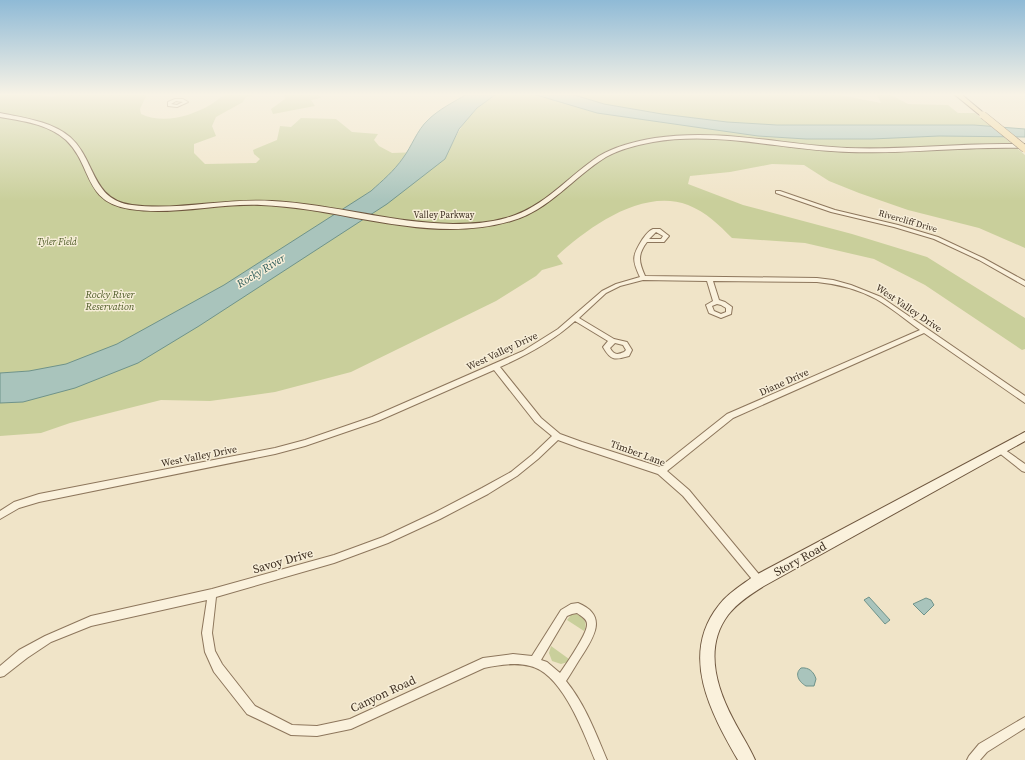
<svg xmlns="http://www.w3.org/2000/svg" width="1025" height="760" font-family="'Source Serif 4',serif">
  <rect width="100%" height="100%" fill="#f0e4c8"/>
  <!-- green -->
  <path fill="#c9cf9b" d="M0,94H36L53,97L58,94H147L140,109L141,114C163,124 189,117 210,105C215,102 220,97 225,95C232,92 251,94 260,94L246,97L243,102L216,117L212,126L216,136L194,144V153L205,164L256,163L260,159L254,154L253,150L277,140L280,126L291,127L301,118L336,119L352,132L378,134L374,140L379,146L392,153L449,151C458,130 475,100 500,94H834L881,103L876,94H889L908,104L948,105L958,113H975L1025,155V248L979,228L908,210L859,193L829,181L804,165L772,164L730,172L690,176L688,184L743,205L852,234L927,257L1025,318V349L1022,350L925,285L874,259L805,243L732,238C719,225 706,212 688,205C642,188 589,227 557,256L563,264L542,270L536,276L496,301L351,372L275,392L210,401L161,400L70,423L41,433L0,436Z
    M289,94H318L321,98L311,100L315,106L273,114L271,109L285,99L284,95Z
    M576,614C584,617 588,623 584,631L567,620L571,615Z
    M551,646L569,659L568,662L561,664L552,661L549,653Z"/>
  <!-- water -->
  <path fill="#a9c4bc" stroke="#6f938a" d="M467,94H500L495,95L477,108L459,129L445,159L387,204L199,326L138,363L75,388L23,402L0,403V373L29,371L66,364L117,344L224,285L371,191C382,181 394,171 403,158C412,146 417,130 428,120C439,109 454,102 467,94Z
    M533,94H571L604,104L662,114L727,122L777,125H974L1025,129V137L939,136L872,139H806L758,136L597,113Z
    M869,597L890,620L885,624L864,600Z
    M926,598L931,600L934,605L924,615L913,604Z
    M801,668C809,667 814,672 816,679L814,686H806C799,682 794,674 801,668Z"/>
  <g fill="none" stroke-linecap="round" stroke-linejoin="round">
    <defs>
      <path id="street" d="M175,99H183L188,102L177,107L168,106V102ZM176,101L183,102L177,105L171,104Z
        M776,191H780L835,210L898,225L938,237L983,258L1025,281V286L979,260L934,239L894,227L831,212L776,193Z
        M653,229H660L669,236L664,242H647C637,255 639,262 645,276L817,278L833,280L851,285L881,297L1025,396V403L924,333L733,418L667,471L689,490L762,578L764,581L762,584L759,586L756,584L683,496L658,474L580,448L558,440L538,459L517,476L488,494L440,519L388,543L334,563L216,597L212,633L215,651L222,664L255,706L292,725L317,726L350,719L483,658L513,654L532,656L561,610L571,604L578,603C607,615 595,635 583,654C577,663 572,672 566,681C585,704 596,734 607,760H595C584,733 562,673 530,666C515,662 498,665 484,668L351,729L317,736L291,735L247,714L214,672L205,652L202,633L207,600L91,626L51,642L27,658L4,676L0,677V666L19,650L45,636L91,616L212,589L334,555L383,537L434,513L482,488L511,472L532,455L552,436L535,422L494,370L378,421L305,446L275,454L39,502L19,508L0,519V511L14,502L39,494L275,448L305,440L372,417L523,351L558,329L602,291L616,284L640,277C632,260 632,256 642,240C645,236 648,231 653,229ZM656,232L663,236L661,239H649ZM643,280L707,281L713,301L706,305L709,313L721,318L731,314L732,307L725,302L719,300L713,281L817,282C837,284 858,289 876,299C892,308 906,320 920,330L727,414L660,467L582,442L560,434L541,418L500,367C527,355 553,341 575,321L608,341L603,347C611,361 615,360 629,356L632,350L627,342L614,339L579,318L606,293L620,286ZM717,304L721,305L726,308V312L721,314L714,311L712,306ZM615,343L623,345L626,350L624,352C617,355 614,355 610,348ZM577,613C581,616 587,619 587,624C588,633 566,664 560,673L547,662L541,660L567,616L572,614Z
        M1001,447L1025,464V472L1022,471L998,452L997,450L998,448Z
        M1025,717V728L987,752L980,760H967L969,756L979,744Z"/>
      <path id="secondary" d="M0,113C24,118 51,121 70,137C96,160 91,200 132,205C178,211 225,198 272,201C333,204 391,223 453,224C470,224 489,223 506,218C544,208 567,177 599,156C616,146 636,141 655,138C720,128 783,145 847,148C899,150 951,144 1003,144H1025V148C966,146 908,154 849,152C783,150 719,131 653,142C637,145 620,149 606,157C573,177 550,210 511,221C429,245 344,208 261,205C217,203 173,216 130,209C83,202 93,166 66,140C48,124 23,121 0,117Z
        M1025,432V441L764,586C751,594 737,603 728,615C704,647 716,687 733,719C740,733 749,746 755,760H738C711,713 679,655 719,605C728,593 742,585 754,576Z"/>
      <path id="primary" d="M954,94H961L986,115L981,116Z"/>
    </defs>
    <!-- street casing -->
    <use href="#street" stroke="#8d765c" stroke-width="2"/>
    <!-- secondary casing -->
    <use href="#secondary" stroke="#6f573f" stroke-width="2"/>
    <!-- primary casing -->
    <use href="#primary" stroke="#5b4430" stroke-width="2"/>
    <!-- street -->
    <use href="#street" fill="#faf1dc" fill-rule="evenodd"/>
    <!-- secondary -->
    <use href="#secondary" fill="#faf1dc" fill-rule="evenodd"/>
    <!-- primary -->
    <use href="#primary" fill="#f3d9a0" fill-rule="evenodd"/>
    <defs>
      <path id="primary-bridge" d="M983,115L1025,149"/>
    </defs>
    <!-- primary-bridge casing -->
    <use href="#primary-bridge" stroke="#5b4430" stroke-width="8" stroke-linecap="butt"/>
    <!-- primary-bridge -->
    <use href="#primary-bridge" stroke="#f3d9a0" stroke-width="7"/>
  </g>
  <!-- sky -->
  <linearGradient id="sky" x2="0" y2="1"><stop stop-color="#8fbad6"/><stop offset="0.47" stop-color="#f8f3e6"/><stop offset="1" stop-color="#f8f3e6" stop-opacity="0"/></linearGradient>
  <rect width="1025" height="201" fill="url(#sky)"/>
  <g text-anchor="middle" dominant-baseline="central" stroke-width="3" stroke-linejoin="round" paint-order="stroke">
    <!-- far-street labels -->
    <g font-size="9" fill="#3d2e20" stroke="#f7eed8">
      <text x="444" y="215">Valley Parkway</text>
      <text transform="translate(908 221) rotate(16)">Rivercliff Drive</text>
    </g>
    <!-- far-park labels -->
    <g font-size="9" font-style="italic" fill="#4d5a26" stroke="#f7eed8">
      <text x="57" y="242">Tyler Field</text>
    </g>
    <!-- park labels -->
    <g font-size="10" font-style="italic" fill="#4d5a26" stroke="#f7eed8">
      <text x="110" y="294">Rocky River<tspan x="110" dy="12">Reservation</tspan></text>
    </g>
    <!-- street labels -->
    <g font-size="10" fill="#3d2e20" stroke="#f7eed8">
      <text transform="translate(909 308) rotate(34)">West Valley Drive</text>
      <text transform="translate(502 351) rotate(-25)">West Valley Drive</text>
      <text transform="translate(784 382) rotate(-24)">Diane Drive</text>
      <text transform="translate(638 453) rotate(20)">Timber Lane</text>
      <text transform="translate(199 456) rotate(-11)">West Valley Drive</text>
    </g>
    <!-- water labels -->
    <g font-size="11" font-style="italic" fill="#2f5d5a" stroke="#f7eed8">
      <text transform="translate(261 271) rotate(-31)">Rocky River</text>
    </g>
    <!-- near-street labels -->
    <g font-size="12" fill="#3d2e20" stroke="#f7eed8">
      <text transform="translate(800 559) rotate(-29)">Story Road</text>
      <text transform="translate(283 561) rotate(-16)">Savoy Drive</text>
      <text transform="translate(383 694) rotate(-25)">Canyon Road</text>
    </g>
  </g>
</svg>
